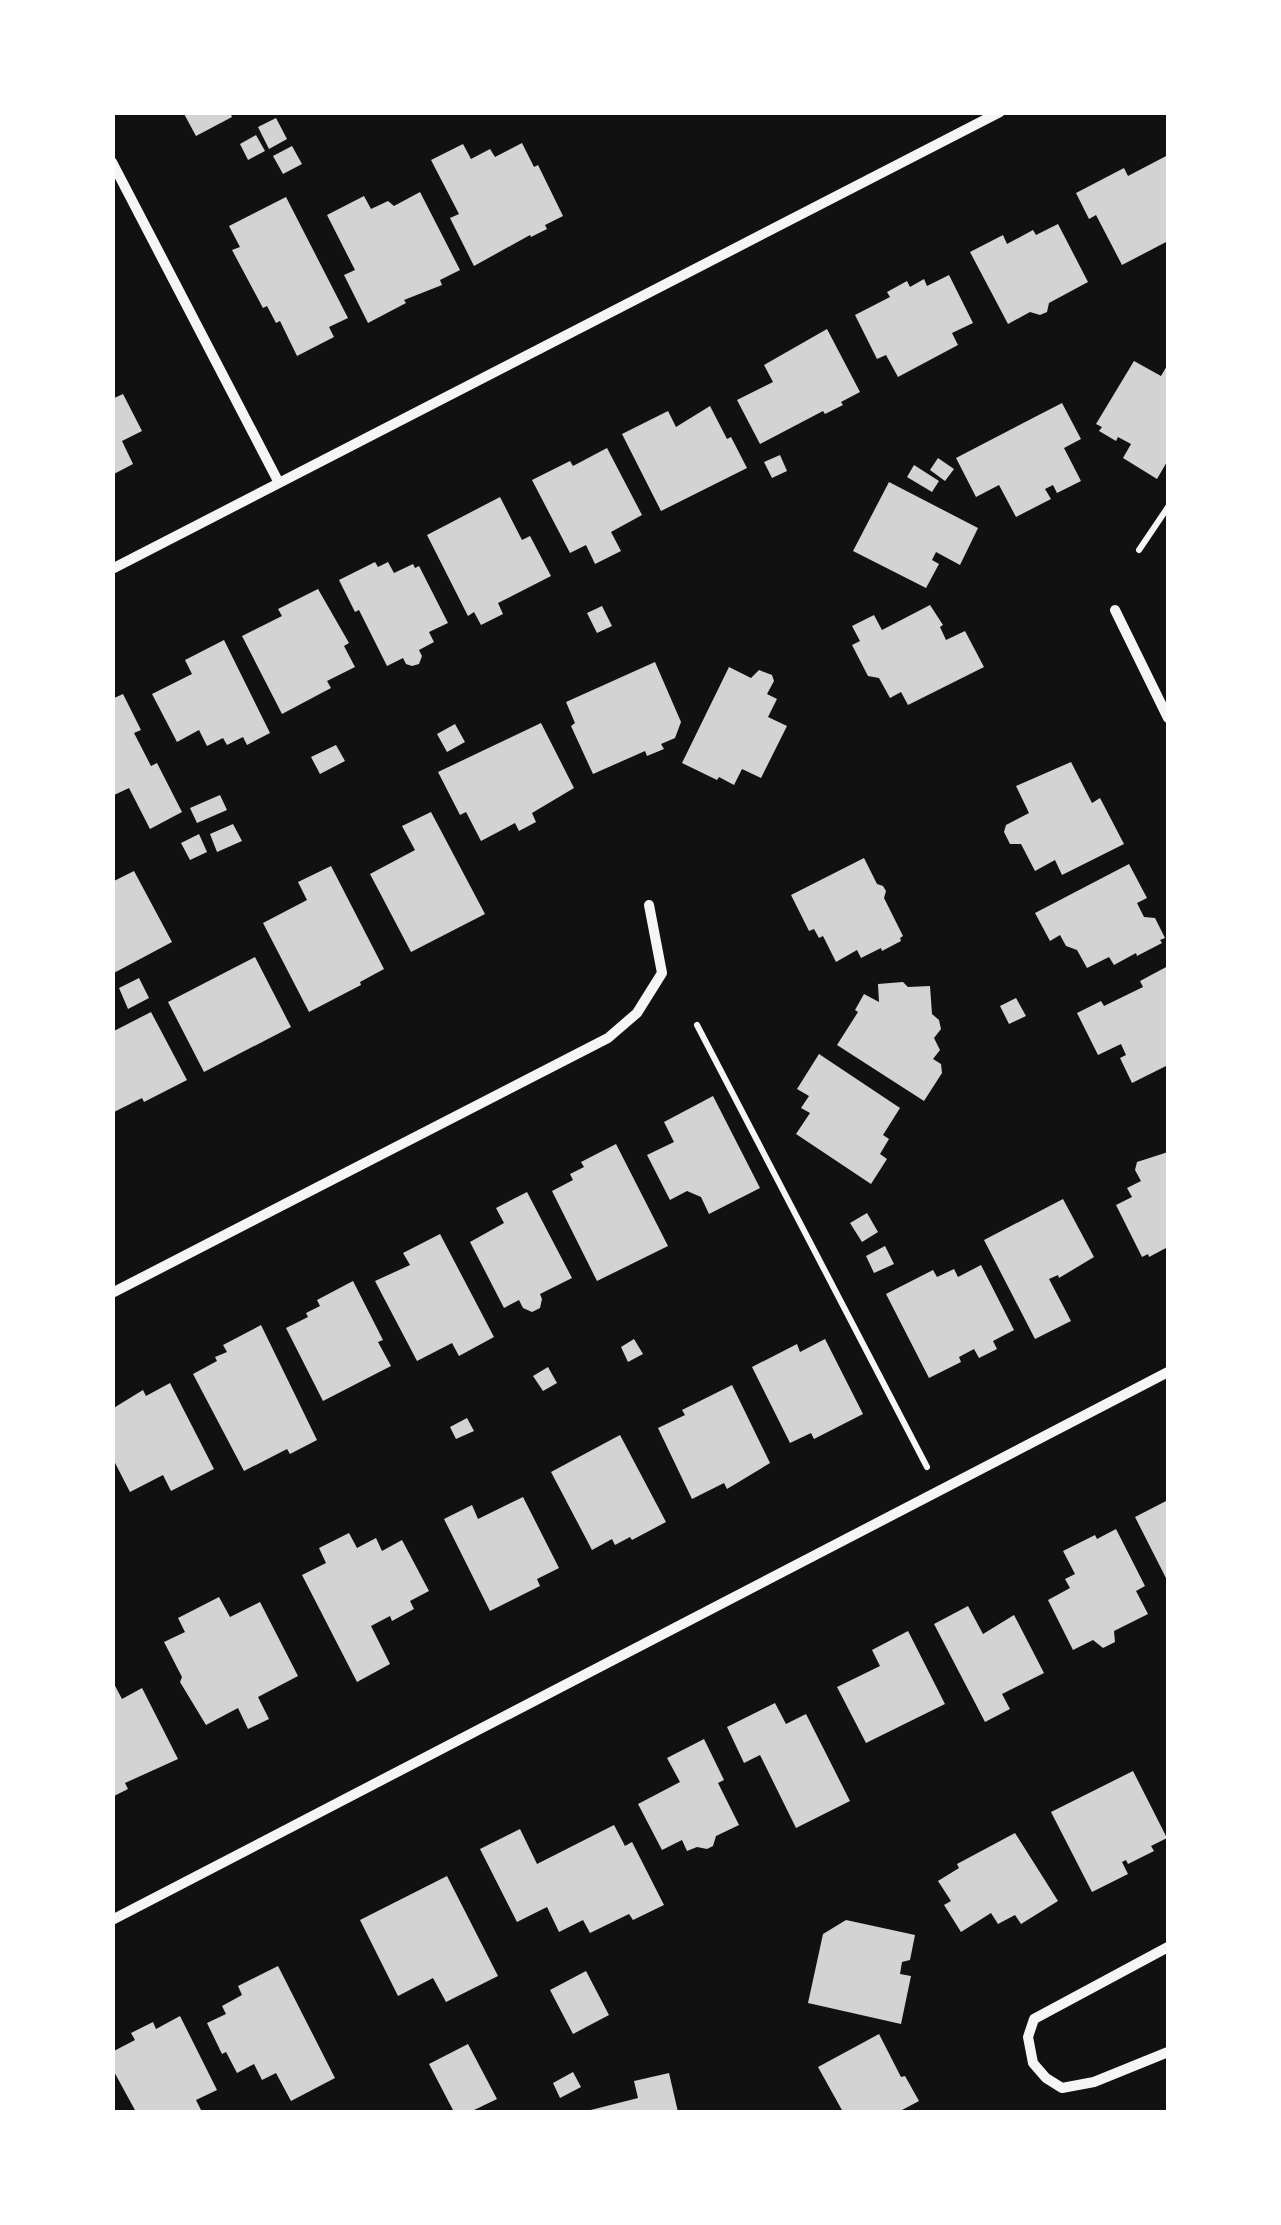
<svg xmlns="http://www.w3.org/2000/svg" width="1281" height="2225" font-family="'Fira Sans',sans-serif">
  <rect width="100%" height="100%" fill="#111"/>
  <!-- building -->
  <path fill="#d3d3d3" d="M183,112H230L232,117L196,136Z
    M276,118L287,139L269,149L258,127Z
    M256,135L265,151L248,160L240,144Z
    M522,143L534,167L538,165L563,216L545,225L547,229L531,237L530,235L474,266L450,218L459,214L431,160L463,144L471,159L490,149L495,157Z
    M292,146L302,164L283,174L273,156Z
    M1168,155V241L1122,265L1096,215L1089,219L1076,193L1124,168L1128,176Z
    M420,192L460,270L440,280L442,285L404,300L406,303L368,323L344,275L355,270L327,215L364,196L371,209L388,201L394,206Z
    M286,197L348,318L329,327L334,337L297,356L280,321L276,323L267,306L263,308L232,250L240,247L229,226Z
    M1058,224L1088,282L1049,303L1047,312L1040,315L1030,312L1008,324L970,252L1003,235L1007,244L1033,230L1036,235Z
    M949,275L973,323L952,333L958,345L898,377L886,355L877,359L855,315L890,297L887,292L907,281L910,287L924,279L927,286Z
    M827,329L860,392L841,402L843,405L825,414L823,411L760,444L737,400L773,382L764,365Z
    M1134,361L1161,376L1168,364V460L1157,479L1123,458L1131,444L1118,437L1116,441L1099,431L1102,427L1096,424Z
    M123,394L142,431L122,441L133,464L112,475V399Z
    M1062,403L1081,439L1064,448L1081,481L1057,493L1053,485L1045,489L1051,499L1016,517L999,485L976,497L956,458Z
    M710,406L727,439L731,437L747,468L661,511L622,434L668,411L676,427Z
    M607,448L642,515L611,532L621,551L595,564L586,545L570,553L532,480L570,461L573,466Z
    M780,455L787,471L772,478L764,462Z
    M938,458L954,469L945,481L930,470Z
    M914,465L939,481L932,492L907,477Z
    M889,482L978,528L960,565L936,552L932,560L939,564L926,588L853,551Z
    M500,497L522,540L530,536L551,576L498,603L503,614L481,625L474,612L468,616L427,535Z
    M375,562L378,567L388,562L394,573L413,564L415,568L419,566L448,623L429,632L434,642L419,650L422,656L419,664L412,666L406,664L403,658L387,666L359,610L355,612L339,580Z
    M318,589L349,643L344,646L355,667L327,681L331,688L282,714L242,636L282,616L278,609Z
    M930,605L943,625L940,627L946,640L965,631L984,667L908,705L901,692L890,698L879,678L868,676L852,645L860,641L852,626L874,615L882,630Z
    M602,606L612,626L597,633L587,613Z
    M224,640L270,733L247,745L243,737L227,745L223,738L207,746L199,730L177,742L152,694L192,674L185,660Z
    M655,662L681,722L675,738L661,744L664,749L647,756L645,751L593,774L571,726L575,723L566,702Z
    M729,667L751,678L759,670L772,675L774,681L767,694L777,699L768,717L787,726L761,778L742,769L734,785L719,777L717,780L682,763Z
    M123,694L141,730L134,733L151,766L157,763L182,812L150,829L129,788L112,796V699Z
    M541,723L574,788L532,813L536,822L519,831L515,823L481,841L466,812L460,815L438,772Z
    M455,724L465,742L447,752L437,734Z
    M336,745L345,761L320,774L311,757Z
    M1071,762L1092,803L1100,798L1124,844L1062,875L1055,860L1035,871L1021,844H1010L1004,832L1006,825L1029,813L1016,786Z
    M220,795L227,810L197,823L190,808Z
    M431,812L485,914L411,952L370,874L415,850L402,826Z
    M233,824L242,841L217,852L210,834Z
    M199,834L207,852L190,860L181,843Z
    M864,858L877,884L883,886L886,891L884,898L903,936L900,938L901,941L882,951L881,948L861,958L857,950L836,962L823,936L819,938L814,929L809,931L791,895Z
    M1129,864L1147,898L1137,903L1144,917L1155,918L1165,938L1160,940L1162,943L1137,956L1136,953L1114,965L1109,957L1087,968L1077,950L1066,946L1060,935L1050,941L1035,913Z
    M331,866L384,969L360,982L361,985L309,1012L263,923L307,900L298,882Z
    M134,871L172,942L112,974V882Z
    M255,957L291,1027L204,1072L168,1002Z
    M1168,966V1065L1132,1083L1120,1058L1126,1055L1121,1044L1098,1055L1077,1013L1101,1001L1104,1006L1143,987L1140,981Z
    M139,978L149,998L128,1009L119,988Z
    M903,982L908,987L930,986L932,1014L939,1020L941,1029L934,1038L940,1050L933,1059L941,1064L942,1073L924,1101L837,1045L858,1012L855,1010L864,994L879,1002L878,984Z
    M1016,998L1026,1016L1009,1024L1000,1006Z
    M151,1012L187,1080L144,1102L142,1098L112,1113V1032Z
    M819,1054L900,1108L883,1135L889,1139L880,1154L887,1159L871,1184L796,1134L810,1113L801,1108L809,1096L797,1089Z
    M713,1096L760,1188L709,1214L701,1197L687,1191L670,1200L647,1155L674,1142L664,1122Z
    M616,1144L668,1246L597,1281L552,1191L573,1180L570,1174L584,1167L581,1162Z
    M1168,1152V1247L1149,1257L1148,1254L1142,1257L1116,1205L1132,1197L1127,1188L1141,1181L1135,1170L1137,1162Z
    M527,1192L572,1278L540,1294L542,1299L540,1308L532,1312L523,1308L519,1300L504,1308L470,1242L504,1223L496,1208Z
    M1063,1199L1094,1257L1059,1278L1058,1275L1049,1279L1071,1321L1035,1339L984,1240Z
    M867,1213L878,1232L862,1242L850,1223Z
    M440,1234L494,1337L459,1356L452,1343L417,1361L375,1281L410,1265L403,1253Z
    M885,1246L894,1264L874,1273L866,1256Z
    M981,1265L1014,1330L993,1341L997,1349L979,1358L974,1349L959,1357L961,1362L929,1378L886,1294L933,1270L937,1277L954,1269L958,1277Z
    M353,1281L383,1340L378,1342L391,1366L323,1401L286,1328L308,1317L306,1313L320,1306L317,1300Z
    M261,1325L317,1440L290,1454L287,1449L244,1471L193,1374L217,1361L215,1357L227,1352L223,1345Z
    M634,1339L643,1354L628,1362L621,1347Z
    M825,1339L863,1414L814,1439L811,1433L790,1443L752,1367L797,1344L800,1352Z
    M548,1367L557,1383L543,1391L533,1376Z
    M170,1383L214,1469L171,1491L163,1475L130,1492L112,1457V1409L143,1390L146,1396Z
    M732,1385L770,1463L727,1489L724,1483L692,1499L658,1428L685,1415L682,1410Z
    M467,1418L474,1431L456,1439L450,1427Z
    M620,1435L666,1522L632,1540L630,1537L615,1545L612,1539L592,1550L551,1472Z
    M523,1497L559,1568L537,1579L540,1586L490,1611L444,1519L472,1505L478,1519Z
    M1168,1500V1582L1135,1517Z
    M1116,1529L1145,1586L1136,1591L1148,1614L1114,1631L1115,1642L1103,1648L1093,1640L1073,1650L1048,1600L1070,1588L1065,1579L1075,1574L1063,1551L1095,1535L1097,1539Z
    M349,1533L357,1548L376,1538L382,1551L402,1540L429,1591L410,1601L414,1609L392,1621L390,1616L371,1626L390,1664L357,1682L302,1575L326,1563L319,1548Z
    M219,1597L230,1617L260,1602L298,1676L258,1697L269,1719L248,1729L238,1708L206,1725L180,1682L182,1677L164,1642L185,1632L178,1618Z
    M968,1606L983,1634L1014,1615L1044,1673L1002,1694L1010,1709L985,1722L934,1624Z
    M908,1631L945,1704L866,1743L837,1687L880,1666L872,1650Z
    M112,1680L122,1699L142,1688L178,1759L125,1783L128,1789L114,1796Z
    M775,1703L786,1724L806,1714L850,1801L796,1828L760,1755L744,1763L727,1727Z
    M704,1739L724,1780L718,1783L739,1825L716,1836L713,1846L707,1849L697,1847L687,1851L682,1840L662,1850L638,1804L680,1782L667,1758Z
    M1133,1771L1167,1838L1151,1846L1154,1851L1128,1864L1126,1860L1122,1862L1128,1874L1092,1892L1051,1812Z
    M614,1825L625,1846L632,1842L664,1905L633,1920L629,1914L590,1933L583,1920L559,1932L547,1907L517,1922L480,1849L520,1829L537,1864Z
    M1015,1833L1058,1901L1021,1924L1015,1915L998,1924L991,1913L961,1932L944,1905L951,1901L938,1881L959,1868L957,1864Z
    M447,1876L498,1976L446,2002L433,1978L398,1996L360,1920Z
    M846,1920L915,1935L910,1960L902,1962L900,1974L911,1976L901,2024L808,2003L823,1934Z
    M278,1966L335,2078L291,2101L276,2073L262,2080L254,2064L237,2073L226,2052L222,2054L207,2023L226,2014L222,2006L242,1995L238,1986Z
    M586,1971L609,2015L573,2034L550,1990Z
    M180,2016L217,2090L196,2100L202,2112H136L112,2068V2052L135,2040L131,2033L153,2022L156,2029Z
    M879,2034L901,2077L905,2076L919,2101L902,2110L904,2112H843L818,2067Z
    M468,2044L497,2099L470,2112H454L429,2064Z
    M573,2072L581,2087L560,2098L553,2083Z
    M669,2073L678,2112H583L638,2098L634,2081Z"/>
  <g fill="none" stroke-linecap="round" stroke-linejoin="round">
    <!-- path -->
    <path stroke="#f5f5f5" stroke-width="6" d="M1139,550L1168,507
      M697,1025L927,1467"/>
    <!-- minor -->
    <path stroke="#f5f5f5" stroke-width="10" d="M112,162L279,483
      M112,569L1000,112
      M1115,610L1168,718
      M112,1293L608,1038L637,1013L662,973L649,905
      M112,1920L1168,1372
      M1168,1947L1034,2019L1028,2037L1033,2063L1046,2078L1062,2088L1094,2082L1168,2052"/>
  </g>
  <!-- border -->
  <rect width="1281" height="2225" fill="none" stroke="#ffffff" stroke-width="230"/>
</svg>
